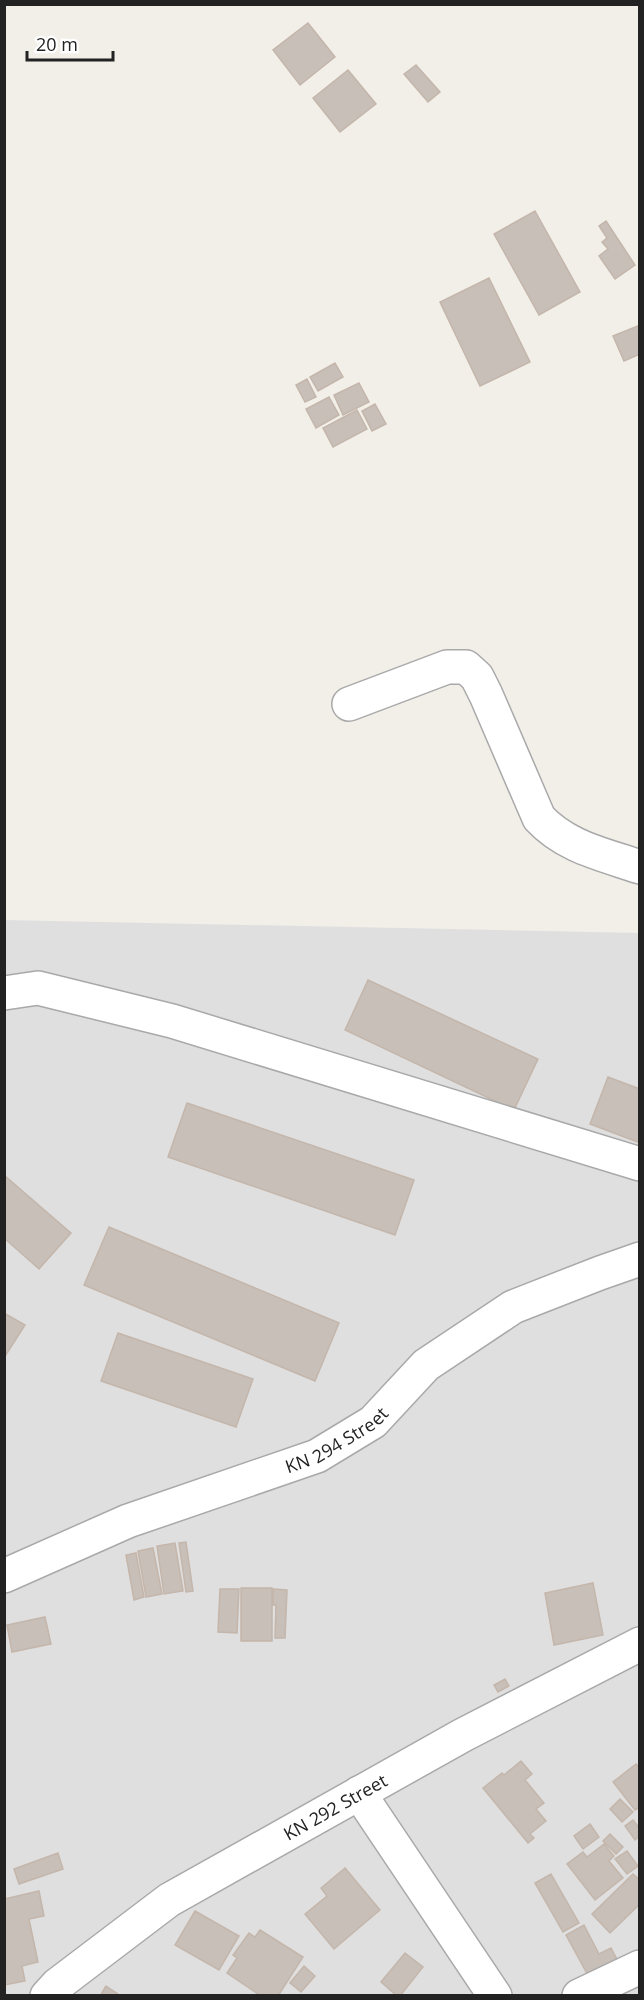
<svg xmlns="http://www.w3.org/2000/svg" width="644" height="2000" font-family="'Open Sans',sans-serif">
  <rect width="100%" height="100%" fill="#f2efe9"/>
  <!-- residential -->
  <path fill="#e0dfdf" d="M4,920L639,933V1995H5Z"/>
  <!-- building -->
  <path fill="#c7bfb8" stroke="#c4b6ab" stroke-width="1.5" d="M308,23L335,57L300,85L273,50Z
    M416,65L440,92L428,102L404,74Z
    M348,70L376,104L340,132L313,98Z
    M535,211L580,292L539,315L494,234Z
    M606,221L635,265L615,279L599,256L608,249L602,242L607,238L599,226Z
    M489,278L530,362L480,386L440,302Z
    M640,325V354L624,361L613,336Z
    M335,363L343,377L318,391L310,377Z
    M307,379L316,397L305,402L296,385Z
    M359,383L369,402L343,415L334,395Z
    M329,397L339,415L316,428L306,409Z
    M375,404L386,424L372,431L362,411Z
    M357,410L367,429L333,447L323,428Z
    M368,980L538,1059L514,1110L345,1030Z
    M608,1077L640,1089V1143L590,1124Z
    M187,1103L414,1180L395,1235L168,1157Z
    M4,1175L71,1233L39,1269L4,1238Z
    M109,1227L339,1323L315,1381L84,1285Z
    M4,1313L25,1325L4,1358Z
    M118,1333L253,1379L236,1427L101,1381Z
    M186,1542L193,1591L186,1592L179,1543Z
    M175,1543L183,1591L164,1594L157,1546Z
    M153,1548L162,1594L146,1597L138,1551Z
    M136,1553L144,1597L134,1600L126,1555Z
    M593,1583L603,1635L554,1645L545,1593Z
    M241,1588H272V1641H241Z
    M220,1589H239L237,1633L218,1632Z
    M273,1589L287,1590L285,1638H275L276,1605H273Z
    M45,1617L51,1644L12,1652L7,1625Z
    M505,1679L509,1686L498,1692L494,1685Z
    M521,1761L532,1774L525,1780L544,1803L536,1809L546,1821L530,1834L534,1838L528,1843L483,1788L502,1773L504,1775Z
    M636,1764L640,1768V1807L635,1810L613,1782Z
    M620,1799L633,1812L622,1822L610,1809Z
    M633,1820L640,1829V1836L635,1840L625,1826Z
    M590,1824L599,1837L583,1849L574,1836Z
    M610,1834L623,1847L616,1854L603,1841Z
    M604,1844L614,1856L609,1861L623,1878L595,1900L567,1864L583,1852L587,1857Z
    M627,1851L638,1866L627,1874L615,1859Z
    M58,1853L63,1869L19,1884L14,1869Z
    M345,1868L380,1910L334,1949L305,1914L327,1896L321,1888Z
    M551,1874L579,1923L563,1932L535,1883Z
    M633,1874L640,1880V1904L610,1933L592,1914Z
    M39,1891L44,1916L29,1919L38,1962L22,1966L25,1981L4,1985V1899Z
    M195,1911L239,1936L219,1970L175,1945Z
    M584,1925L599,1954L611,1948L619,1963L590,1979L566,1935Z
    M260,1930L303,1957L278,1996H261L227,1973L237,1958L233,1955L249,1933L255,1937Z
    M405,1953L423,1967L400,1996H397L381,1982Z
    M304,1966L315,1976L301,1992L290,1983Z
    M106,1986L121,1996H100Z"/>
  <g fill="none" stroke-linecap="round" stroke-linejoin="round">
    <defs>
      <g id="minor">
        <path d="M349,704L447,667H466L477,677L486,695L539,818C566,847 602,854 640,867"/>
        <path d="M4,993L38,988L172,1021L640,1164"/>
        <path id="s1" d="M4,1576L128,1521L317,1456L373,1422L426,1365L513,1307L600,1273L640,1259"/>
        <path d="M359,1793L495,1996"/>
        <path id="s2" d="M47,1996L57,1985L169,1900L463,1735L640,1644"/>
        <path d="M579,1996L640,1967"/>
      </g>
    </defs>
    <!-- minor casing -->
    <use href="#minor" stroke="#a9a9a9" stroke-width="36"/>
    <!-- minor -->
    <use href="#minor" stroke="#fff" stroke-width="33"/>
  </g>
  <g text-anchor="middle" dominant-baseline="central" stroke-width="4.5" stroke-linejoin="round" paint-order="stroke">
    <!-- street labels -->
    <g font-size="18" fill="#222" stroke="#fff">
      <text stroke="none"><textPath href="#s1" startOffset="360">KN 294 Street</textPath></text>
      <text stroke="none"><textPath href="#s2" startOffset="346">KN 292 Street</textPath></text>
    </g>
  </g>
  <!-- border -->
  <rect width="644" height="2000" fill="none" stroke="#222222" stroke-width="12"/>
  <!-- scale -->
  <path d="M27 51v9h86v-9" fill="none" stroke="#222222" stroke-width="3"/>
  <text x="36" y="51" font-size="18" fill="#222222" stroke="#ffffff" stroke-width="4.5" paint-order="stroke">20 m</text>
</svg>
